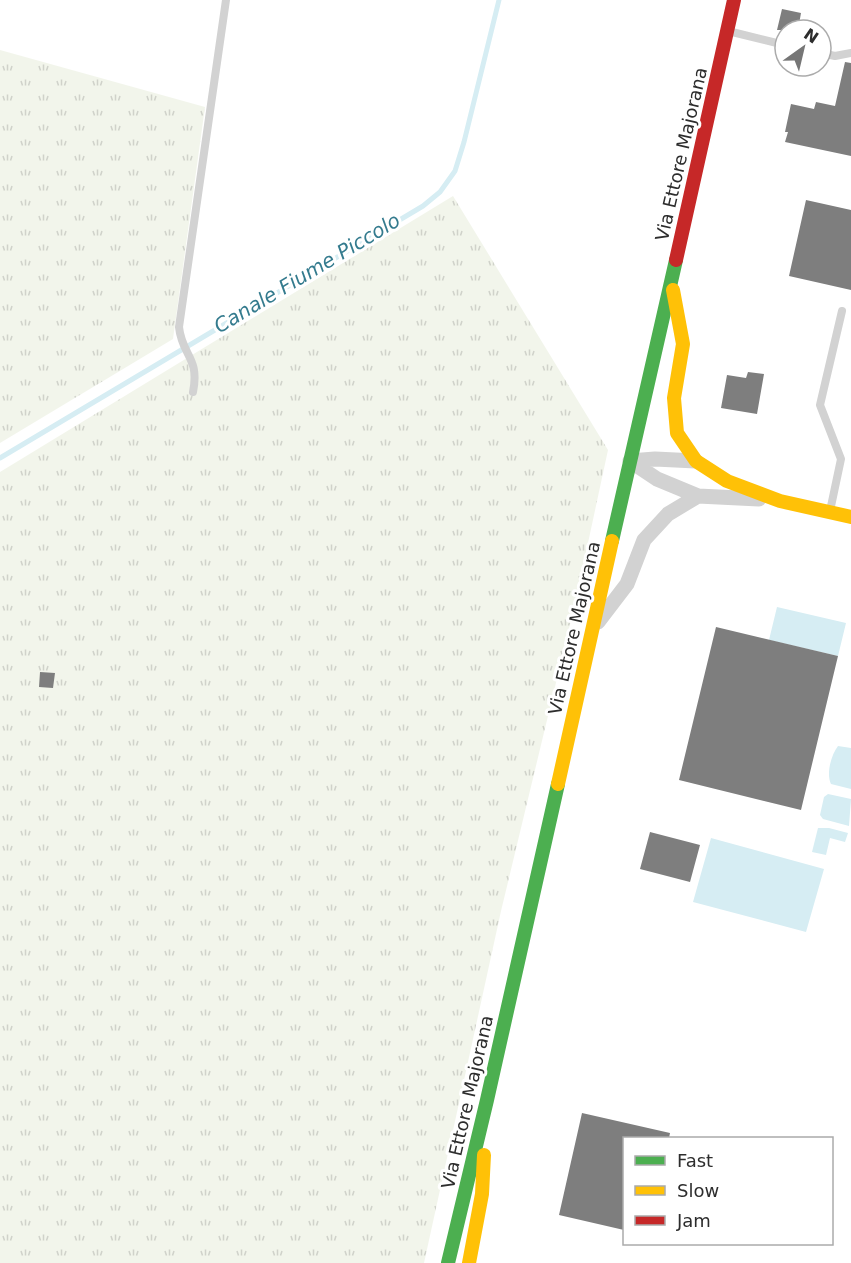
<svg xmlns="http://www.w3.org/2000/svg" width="851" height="1263" font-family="'DejaVu Sans',sans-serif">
  <defs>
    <pattern id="grass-tufts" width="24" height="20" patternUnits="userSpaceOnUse" patternTransform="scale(1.5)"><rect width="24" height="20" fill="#f2f5eb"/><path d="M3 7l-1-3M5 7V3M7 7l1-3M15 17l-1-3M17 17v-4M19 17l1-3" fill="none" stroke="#d0d2ca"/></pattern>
  </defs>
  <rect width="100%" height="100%" fill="#fff"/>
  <!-- grass -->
  <path fill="url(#grass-tufts)" d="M0,50L205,107L173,339L0,443Z
    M453,196L608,450L574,608L501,911L424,1263H0V472Z"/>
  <!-- water -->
  <path fill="#d6edf3" d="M777,607L846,623L838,656L769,640Z
    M838,746L851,748V789L831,784C826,774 831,755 838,746Z
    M828,794L851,799L849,826L823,819L820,815L824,797Z
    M818,828H829L848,833L845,842L830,838L826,855L812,852Z
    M711,838L824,869L806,932L693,902Z"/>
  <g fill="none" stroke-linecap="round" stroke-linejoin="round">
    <!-- stream -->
    <path stroke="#d6edf3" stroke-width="5" d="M0,458L423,206L440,192L455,171L464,142L499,0"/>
  </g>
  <!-- building -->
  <path fill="#7e7e7e" d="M782,9L801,13L798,30H777Z
    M845,62L851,63V156L785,142L788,132H785L791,104L814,109L816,102L835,106Z
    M806,200L851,210V290L789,276Z
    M748,372L764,374L757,414L721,408L727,375L746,378Z
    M716,627L838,656L801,810L679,780Z
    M40,672L55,673L53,688L39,687Z
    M650,832L700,845L690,882L640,869Z
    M582,1113L670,1133L669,1138H624V1230L559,1215Z"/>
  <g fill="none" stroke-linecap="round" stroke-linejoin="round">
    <!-- lane -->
    <path stroke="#d2d2d2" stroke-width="8" d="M728,31L785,45
      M821,53L835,56L851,53
      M193,392C200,357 182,356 179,327L226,0
      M830,511L841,459L820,405L842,311"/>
    <!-- street -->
    <path stroke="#d2d2d2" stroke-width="15" d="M630,461L657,479L698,496L759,499
      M630,461L655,459L696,461
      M598,622L627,584L644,540L668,514L698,496"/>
    <!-- fast -->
    <path stroke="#4caf50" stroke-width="14" d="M612,541L676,260
      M448,1263L487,1100L558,784"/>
    <!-- slow -->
    <path stroke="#ffc107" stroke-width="14" d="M673,290L683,344L674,398L677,433L696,461L727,481L780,501L851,517
      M558,784L612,541
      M469,1263L482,1194L484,1155"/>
    <!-- jam -->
    <path stroke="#c62828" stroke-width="14" d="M676,260L734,0"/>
  </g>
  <g text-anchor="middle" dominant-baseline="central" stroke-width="6" stroke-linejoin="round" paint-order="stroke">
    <!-- street labels -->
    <g font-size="18" fill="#2d2d2d" stroke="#fff">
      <text transform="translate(681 154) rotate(-77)">Via Ettore Majorana</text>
      <text transform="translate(574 628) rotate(-77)">Via Ettore Majorana</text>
      <text transform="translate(467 1102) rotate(-77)">Via Ettore Majorana</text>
    </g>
    <!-- water labels -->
    <g font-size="20" font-style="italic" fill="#347b8e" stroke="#fff">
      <text transform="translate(307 273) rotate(-31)">Canale Fiume Piccolo</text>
    </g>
  </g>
  <!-- legend -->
  <rect x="623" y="1137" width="210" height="108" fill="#ffffff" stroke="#ababab" stroke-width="1.5"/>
  <rect x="635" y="1156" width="30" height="9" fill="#4caf50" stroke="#ababab" stroke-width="1.5"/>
  <text x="677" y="1167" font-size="18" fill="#2d2d2d">Fast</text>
  <rect x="635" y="1186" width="30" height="9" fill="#ffc107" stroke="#ababab" stroke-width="1.5"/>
  <text x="677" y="1197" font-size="18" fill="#2d2d2d">Slow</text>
  <rect x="635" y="1216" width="30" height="9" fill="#c62828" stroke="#ababab" stroke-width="1.5"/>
  <text x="677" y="1227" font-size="18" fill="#2d2d2d">Jam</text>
  <!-- north arrow -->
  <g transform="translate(803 48) rotate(34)"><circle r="28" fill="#ffffff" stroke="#ababab" stroke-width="1.5"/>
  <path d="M0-4.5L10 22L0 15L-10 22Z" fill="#767676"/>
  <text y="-9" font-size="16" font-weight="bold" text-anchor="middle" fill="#2d2d2d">N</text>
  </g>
</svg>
